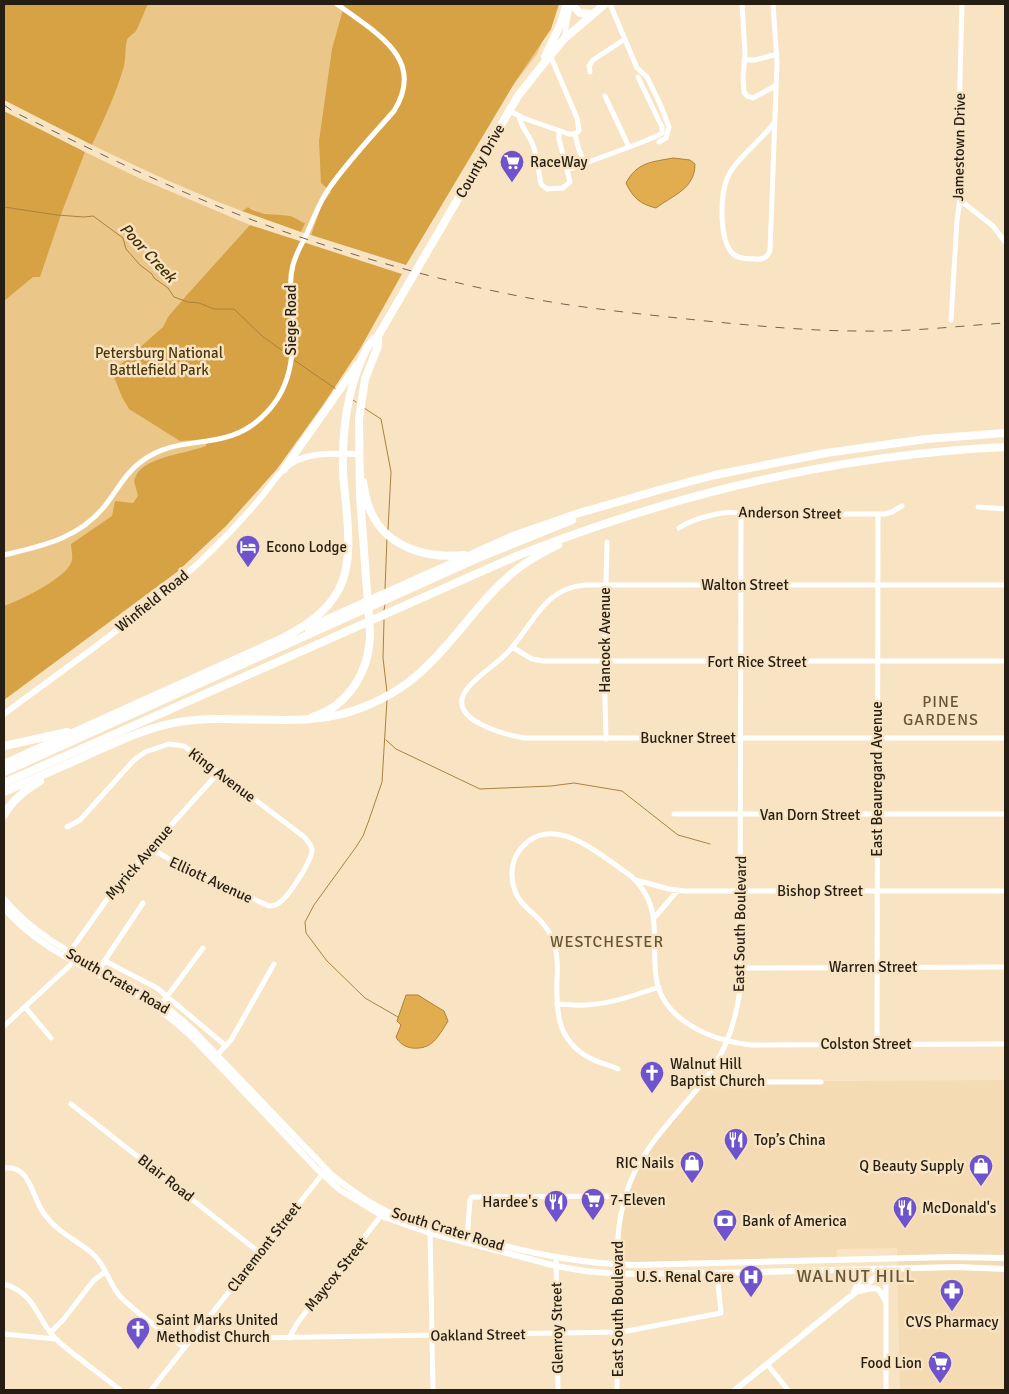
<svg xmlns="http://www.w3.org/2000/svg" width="1009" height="1394" font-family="Signika,sans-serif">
  <rect width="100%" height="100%" fill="#f8e4c3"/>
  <!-- built -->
  <path fill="#f4dbb3" d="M1005,1080V1390H900L897,1248L837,1249L836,1259L617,1265L620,1216L642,1157L704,1082Z"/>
  <!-- green -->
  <path fill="#ebc689" d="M4,4H558L537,54L511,88L313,230L311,235L301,232L303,227L265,213H260L248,207L242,211C191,192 142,169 92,145L94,141Z
    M4,116L83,157L85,152L141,179L250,225L249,227L389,275L4,700Z"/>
  <!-- forest -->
  <path fill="#d6a243" d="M4,4H148C144,12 141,21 137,29C135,34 129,35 127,40C125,45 126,58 124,66C116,94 104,119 92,145L4,100Z
    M341,4H559L551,29L515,82L406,265L311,235L322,204L331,192L321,183L319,141L332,49L344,6Z
    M4,111L85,152L63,209L40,277H33L4,301Z
    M248,207C260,216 276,214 290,216C295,217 300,222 305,223L301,232L242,211Z
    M250,225L402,274L360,349L323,405L277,469L226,526L177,572L4,700V606C19,601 69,577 72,560C73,555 71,549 71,544L112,516L115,501L133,503L138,496L134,481C135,478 137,473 139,471C153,456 188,453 206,446L207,439L180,441L129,409L122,397L112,372L163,327L168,317L186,296Z"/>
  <!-- water -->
  <path fill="#e2ad4f" stroke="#aa823d" d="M673,158L690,160L695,164C695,189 673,195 656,208C640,204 633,198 626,183C637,162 652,162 673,158Z
    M406,995H418L434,1005L444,1011L448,1021C438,1037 432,1050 412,1048C405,1047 399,1043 396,1037L401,1025L397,1021Z"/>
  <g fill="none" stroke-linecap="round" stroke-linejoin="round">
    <!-- stream -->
    <path stroke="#aa823d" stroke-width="1" d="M4,207L57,215L84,217L93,216L123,238L126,249L140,265L152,274L154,278L168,288L174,297L188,302L199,303L214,309H234L262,336L290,356
      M294,360L336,389
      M353,400L356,402
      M364,408L381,419L391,472L388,530
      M385,589L387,538
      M384,610L385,605
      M384,620L383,658L387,692
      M387,700L382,782L369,820L363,836L356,847L314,905L305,922L306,933L327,961L365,998L398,1017
      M386,740L396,749L480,789L551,786L574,783L622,791L678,835L710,844"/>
    <!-- minor -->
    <path stroke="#fff" stroke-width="5" d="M610,4L637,68L647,77L661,106L669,127L666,138L659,142
      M742,4L745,54L743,77L744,92L747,96L753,98L775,86
      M773,4L777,63L770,251C767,258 762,260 755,259C748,259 739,259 733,254C719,240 720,197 727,179C734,160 761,141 774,123
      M564,39L570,5
      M744,60H755L777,54
      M590,72L589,66L593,60L625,39
      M605,96L629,147
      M510,111L523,118L569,134H575L579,131L577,118L550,55
      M519,116C521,128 529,134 533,145C538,158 538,171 541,184L547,189L563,188L570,182L559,139V131
      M575,134L579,150L585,164
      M567,170L640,143L659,135L662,133V127L638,77
      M960,200L993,226L1005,242
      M951,320L957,220L960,200L957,192L962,4
      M978,507L1005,509
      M679,528C692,519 726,509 741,514H884L892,512L902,506
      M4,555C41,546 78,539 104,507C117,491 125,473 142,461C182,431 227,455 266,413C295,384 294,345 292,307C291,293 289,279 293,265C296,253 303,242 308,231C315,216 320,200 330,187C349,160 372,136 394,111C427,58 374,32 337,4
      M1005,585H585C543,588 533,626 507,653C495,666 474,677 465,692C447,720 506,735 525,738H1005
      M512,647L532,659L543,661H1005
      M606,739L604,662L607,542
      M674,814H1005
      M67,827L80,820L134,760L145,752L169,744L184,746L303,836C307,840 311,844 312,849C313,859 289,896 280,902C277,905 274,906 269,906L183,867L150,848
      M636,880L669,889L685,891H1005
      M654,918L678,890
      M69,953L118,884L219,772
      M105,961L157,988L226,1046
      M741,968L1005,967
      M99,969L143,903
      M557,1004C566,1004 576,1006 585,1005C611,1004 635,995 659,987
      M160,1006L203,948
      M25,1007L51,1038
      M4,1026L77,959
      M877,1044L878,514
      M217,1055L231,1040L274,964
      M618,1069C609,1065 599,1063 590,1058C557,1041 556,1012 557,979C558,965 558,951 552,938C543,916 521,909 515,891C510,878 511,862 519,851C551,808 601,856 631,876C664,906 651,938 656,976C661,1021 713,1041 752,1045L1005,1044
      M704,1082H821
      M71,1104L260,1253
      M4,1168C32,1165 31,1198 45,1215C58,1233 79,1241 95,1256C106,1267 109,1283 119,1295C135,1313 165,1332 184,1348
      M430,1230L433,1390
      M467,1240L470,1200L472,1197L625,1196
      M556,1258L558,1390
      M886,1269V1390
      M4,1284C38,1294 37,1323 59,1342C79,1359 100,1374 120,1390
      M51,1332L63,1320L94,1280L105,1272
      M4,1334L56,1339
      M289,1338L298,1322L383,1213
      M192,1339L622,1332L721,1313L717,1273
      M767,1364L788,1390
      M151,1390L324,1172
      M617,1390L618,1237C623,1177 645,1150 682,1107C692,1095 703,1084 711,1071C728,1046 736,1019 740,990L741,514"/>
    <!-- major -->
    <path stroke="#fff" stroke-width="6" d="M4,714C71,664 141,616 202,560C221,542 240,522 257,502C269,489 277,472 292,463C311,451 338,454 359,454
      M4,899C45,949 107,968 160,1003C173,1011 184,1022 195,1032L332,1175C352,1191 373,1206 397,1216C425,1228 455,1234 485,1241C535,1254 583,1264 635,1265L950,1257L1005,1258
      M4,908C42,953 96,970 145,1000C162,1011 178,1024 193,1038L317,1169L340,1190L384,1217L430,1233L556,1266L585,1271L617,1274L717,1273L957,1267L1005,1269
      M851,1270L856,1273L860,1278L854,1292
      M860,1291C875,1287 878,1285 885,1300
      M735,1390L842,1303L886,1269"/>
    <!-- highway -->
    <path stroke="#fff" stroke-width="8" d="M571,4L580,13L591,14
      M545,57L561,23L565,9L568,4
      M284,469L357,365
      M363,482C365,492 366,503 371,512C387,548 428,559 464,555
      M308,628L513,536L576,514L666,488L715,475L826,453L926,439L1005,433
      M312,717C350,706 370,669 370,632L360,496L359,419L365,379L378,346V336
      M4,746L67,732
      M4,764L283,638C306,626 327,612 339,589C356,557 345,507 343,472C342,438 345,407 356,374C361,361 366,344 378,336L518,96L536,73L564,39L605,4
      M4,772L478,558L572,520
      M4,783L519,555C676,493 836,455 1005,447
      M4,792C33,779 62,767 90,754C119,741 148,727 179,722C241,712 306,732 366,706C388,697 409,684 426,667C458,637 481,598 516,570C529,560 543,552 558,545
      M4,815C12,800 25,790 40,781"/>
    <!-- rail -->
    <path stroke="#706451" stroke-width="1" stroke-dasharray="9 9" stroke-linecap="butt" d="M4,105L14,112C109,158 203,205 303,238C386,266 476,290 563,304C610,311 659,316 706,321C758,326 809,331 861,331C909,332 958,326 1005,323"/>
  </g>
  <!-- icons -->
  <defs>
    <symbol id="supermarket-pin" viewBox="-11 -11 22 30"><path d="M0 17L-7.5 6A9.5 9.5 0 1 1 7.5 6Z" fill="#6f53cd" stroke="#f8e4c3"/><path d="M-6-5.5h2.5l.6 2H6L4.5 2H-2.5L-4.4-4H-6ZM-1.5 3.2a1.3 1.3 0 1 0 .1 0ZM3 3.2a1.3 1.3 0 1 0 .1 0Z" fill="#fff"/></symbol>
    <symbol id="hotel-pin" viewBox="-11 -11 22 30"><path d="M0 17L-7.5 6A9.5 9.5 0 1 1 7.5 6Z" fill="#6f53cd" stroke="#f8e4c3"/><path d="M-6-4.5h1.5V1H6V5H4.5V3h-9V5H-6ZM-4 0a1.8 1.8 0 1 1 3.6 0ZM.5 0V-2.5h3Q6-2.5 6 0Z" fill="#fff"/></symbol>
    <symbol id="church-pin" viewBox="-11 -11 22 30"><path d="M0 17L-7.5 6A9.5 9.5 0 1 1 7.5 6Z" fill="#6f53cd" stroke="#f8e4c3"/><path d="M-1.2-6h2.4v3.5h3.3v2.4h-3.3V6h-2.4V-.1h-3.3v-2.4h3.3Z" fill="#fff"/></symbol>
    <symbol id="restaurant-pin" viewBox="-11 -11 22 30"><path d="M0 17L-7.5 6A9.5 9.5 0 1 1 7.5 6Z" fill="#6f53cd" stroke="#f8e4c3"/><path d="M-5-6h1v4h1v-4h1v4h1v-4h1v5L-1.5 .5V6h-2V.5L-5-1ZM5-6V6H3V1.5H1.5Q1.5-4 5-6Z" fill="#fff"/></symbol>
    <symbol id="shop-pin" viewBox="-11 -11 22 30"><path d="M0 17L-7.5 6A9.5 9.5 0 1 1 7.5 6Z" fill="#6f53cd" stroke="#f8e4c3"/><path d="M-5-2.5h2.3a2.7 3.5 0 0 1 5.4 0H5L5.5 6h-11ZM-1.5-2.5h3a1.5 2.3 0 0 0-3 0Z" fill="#fff"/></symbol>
    <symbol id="bank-pin" viewBox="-11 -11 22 30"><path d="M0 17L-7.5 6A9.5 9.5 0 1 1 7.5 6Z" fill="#6f53cd" stroke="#f8e4c3"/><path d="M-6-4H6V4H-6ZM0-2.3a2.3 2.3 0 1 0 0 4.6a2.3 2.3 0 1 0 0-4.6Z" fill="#fff"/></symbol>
    <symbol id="hospital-pin" viewBox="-11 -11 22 30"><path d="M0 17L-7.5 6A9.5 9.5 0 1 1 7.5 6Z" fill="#6f53cd" stroke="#f8e4c3"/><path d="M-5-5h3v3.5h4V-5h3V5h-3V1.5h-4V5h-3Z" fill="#fff"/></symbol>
    <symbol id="pharmacy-pin" viewBox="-11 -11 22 30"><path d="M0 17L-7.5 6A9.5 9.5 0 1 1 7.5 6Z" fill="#6f53cd" stroke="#f8e4c3"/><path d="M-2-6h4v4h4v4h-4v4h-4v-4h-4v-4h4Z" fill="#fff"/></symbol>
  </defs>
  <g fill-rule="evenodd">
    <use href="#supermarket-pin" x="498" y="148" width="28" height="38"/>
    <use href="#hotel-pin" x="234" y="533" width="28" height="38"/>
    <use href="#church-pin" x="638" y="1059" width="28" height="38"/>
    <use href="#restaurant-pin" x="722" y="1126" width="28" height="38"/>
    <use href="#shop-pin" x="678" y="1149" width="28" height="38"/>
    <use href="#shop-pin" x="967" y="1152" width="28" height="38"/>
    <use href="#supermarket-pin" x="579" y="1186" width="28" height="38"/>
    <use href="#restaurant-pin" x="542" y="1188" width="28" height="38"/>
    <use href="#restaurant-pin" x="891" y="1194" width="28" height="38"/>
    <use href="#bank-pin" x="711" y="1207" width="28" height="38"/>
    <use href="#hospital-pin" x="737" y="1263" width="28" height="38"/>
    <use href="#pharmacy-pin" x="938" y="1277" width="28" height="38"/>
    <use href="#church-pin" x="124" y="1315" width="28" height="38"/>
    <use href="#supermarket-pin" x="926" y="1349" width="28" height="38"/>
  </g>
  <g text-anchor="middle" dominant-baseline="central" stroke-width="5" stroke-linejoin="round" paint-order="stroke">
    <!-- street labels -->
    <g font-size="15" fill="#261e12" stroke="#f8e4c3">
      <text transform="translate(959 147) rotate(-89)">Jamestown Drive</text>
      <text transform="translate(480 161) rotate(-60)">County Drive</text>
      <text transform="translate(291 320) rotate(-90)">Siege Road</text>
      <text transform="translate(790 513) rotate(1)">Anderson Street</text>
      <text x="745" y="585">Walton Street</text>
      <text transform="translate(152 601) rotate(-39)">Winfield Road</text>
      <text transform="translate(605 640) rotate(-90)">Hancock Avenue</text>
      <text x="757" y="662">Fort Rice Street</text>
      <text x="688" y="738">Buckner Street</text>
      <text transform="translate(222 775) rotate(37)">King Avenue</text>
      <text transform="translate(877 779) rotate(-90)">East Beauregard Avenue</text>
      <text x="810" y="815">Van Dorn Street</text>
      <text transform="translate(139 862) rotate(-49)">Myrick Avenue</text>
      <text transform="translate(211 880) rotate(25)">Elliott Avenue</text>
      <text x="820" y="891">Bishop Street</text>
      <text transform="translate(740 924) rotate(-89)">East South Boulevard</text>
      <text x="873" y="967">Warren Street</text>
      <text transform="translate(118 981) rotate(30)">South Crater Road</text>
      <text x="866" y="1044">Colston Street</text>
      <text transform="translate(166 1178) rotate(38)">Blair Road</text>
      <text transform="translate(448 1229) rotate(17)">South Crater Road</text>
      <text transform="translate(264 1247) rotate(-52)">Claremont Street</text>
      <text transform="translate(336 1274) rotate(-51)">Maycox Street</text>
      <text transform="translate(618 1309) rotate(-90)">East South Boulevard</text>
      <text transform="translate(557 1328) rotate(-91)">Glenroy Street</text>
      <text transform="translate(478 1335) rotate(-1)">Oakland Street</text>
    </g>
    <!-- poi labels -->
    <g font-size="15" fill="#261e12" stroke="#f8e4c3" text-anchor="start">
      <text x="530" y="162">RaceWay</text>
      <text x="266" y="547">Econo Lodge</text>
      <text x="670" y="1064">Walnut Hill<tspan x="670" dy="17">Baptist Church</tspan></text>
      <text x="754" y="1140">Top’s China</text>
      <text x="674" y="1163" text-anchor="end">RIC Nails</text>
      <text x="964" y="1166" text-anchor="end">Q Beauty Supply</text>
      <text x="610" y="1200">7-Eleven</text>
      <text x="538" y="1202" text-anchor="end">Hardee's</text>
      <text x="922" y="1208">McDonald's</text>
      <text x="742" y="1221">Bank of America</text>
      <text x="734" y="1277" text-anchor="end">U.S. Renal Care</text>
      <text x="156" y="1320">Saint Marks United<tspan x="156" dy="17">Methodist Church</tspan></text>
      <text x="952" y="1322" text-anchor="middle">CVS Pharmacy</text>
      <text x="922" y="1363" text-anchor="end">Food Lion</text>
    </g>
    <!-- park labels -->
    <g font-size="15" fill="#4c370f" stroke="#f8e4c3">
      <text x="159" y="353">Petersburg National<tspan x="159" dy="17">Battlefield Park</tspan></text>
    </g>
    <!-- water labels -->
    <g font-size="16" font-style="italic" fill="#453006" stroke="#f8e4c3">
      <text transform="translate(148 253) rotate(47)">Poor Creek</text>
    </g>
    <!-- neighbourhood labels -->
    <g font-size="16" letter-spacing="1" fill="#665538" stroke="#f8e4c3">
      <text x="941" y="702">PINE<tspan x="941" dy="18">GARDENS</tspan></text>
      <text x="607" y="942">WESTCHESTER</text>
    </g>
    <!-- quarter labels -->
    <g font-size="18" letter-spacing="1" fill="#665538" stroke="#f8e4c3">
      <text x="856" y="1276">WALNUT HILL</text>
    </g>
  </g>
  <!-- border -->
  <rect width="1009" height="1394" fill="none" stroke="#261e12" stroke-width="10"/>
</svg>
